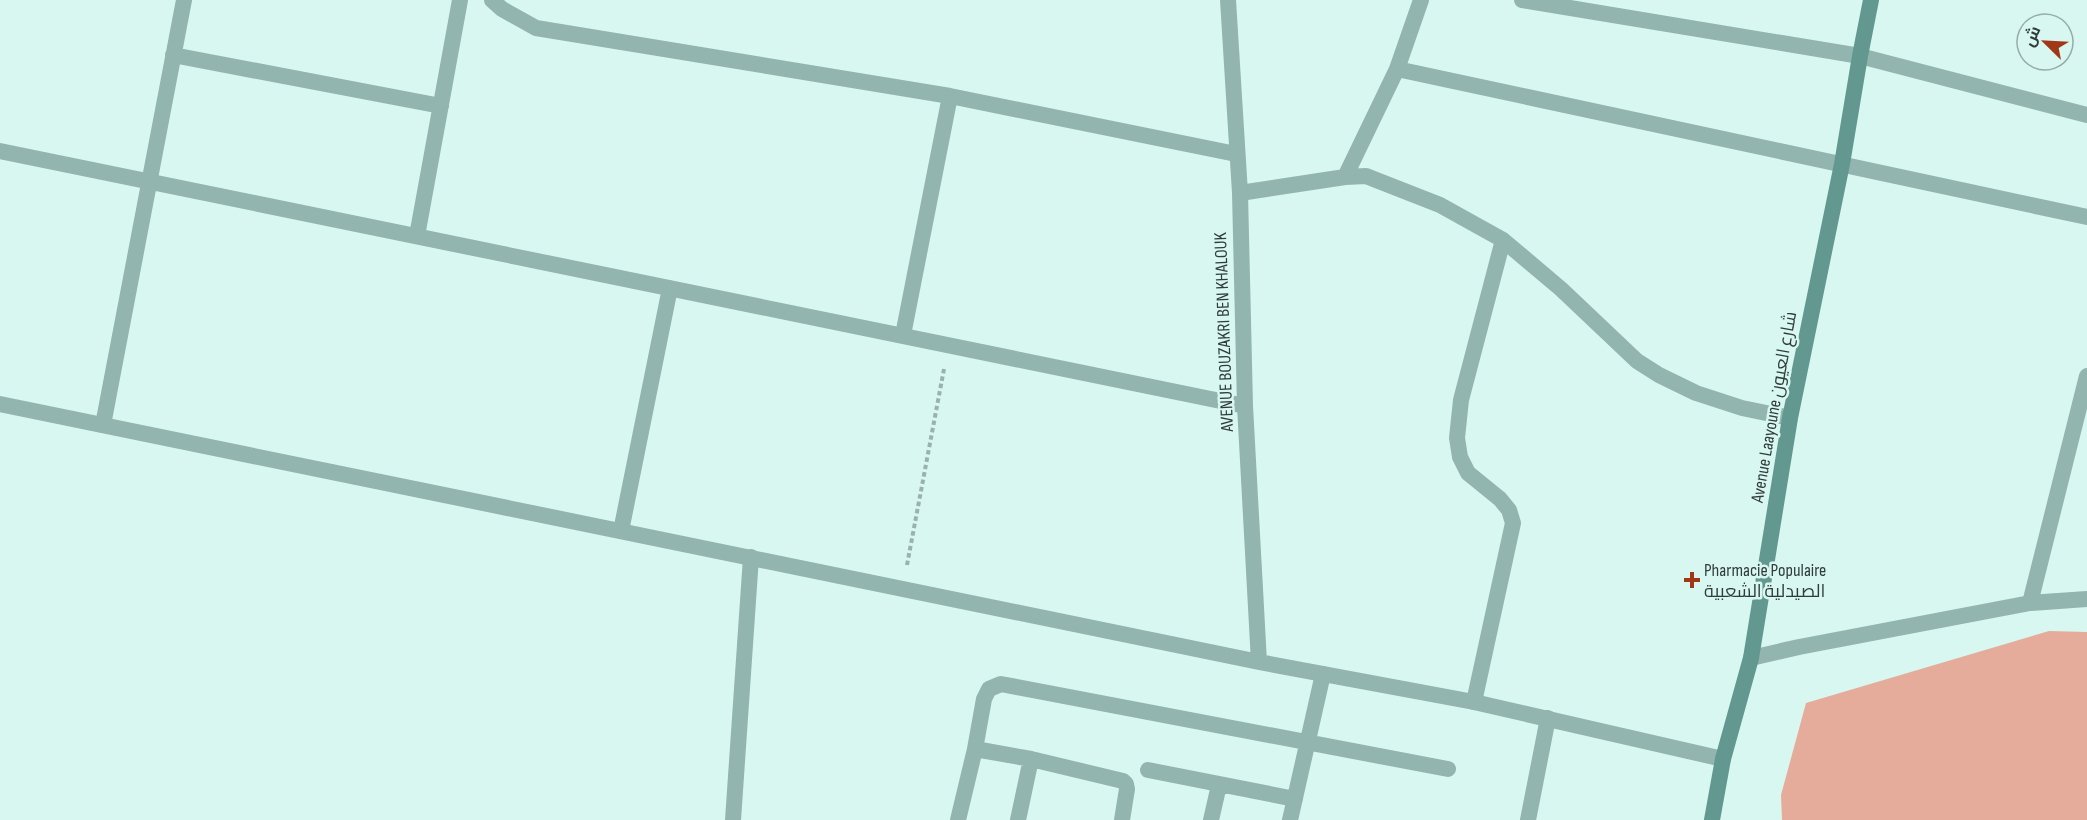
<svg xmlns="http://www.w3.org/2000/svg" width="2087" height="820" font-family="'Sofia Sans Condensed',Cairo,sans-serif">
  <rect width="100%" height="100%" fill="#d8f7f1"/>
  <!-- green -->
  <path fill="#e6ac9b" d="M2049,631L2087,632V820H1782L1781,795L1806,703Z"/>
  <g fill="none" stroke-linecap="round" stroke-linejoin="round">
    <!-- path -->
    <path stroke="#9ab2ae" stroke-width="4" stroke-dasharray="4.5 3" stroke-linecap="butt" d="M907,565L944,369"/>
    <!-- minor -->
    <path stroke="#92b5af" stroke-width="16" d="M492,0L502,9L536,28L950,96L1236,154
      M1522,0L1860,56L2087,115
      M173,55L441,106
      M1397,69L2087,217
      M0,151L1245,406
      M1345,177L1397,69L1421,0
      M1240,193L1345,177L1366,176L1440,205L1503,240L1561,289L1637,361L1659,375L1696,393L1742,408L1790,418
      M417,236L460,0
      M903,335L950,96
      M103,425L184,0
      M621,531L670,288
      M2030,603L2087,376
      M1751,658L1799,647L2030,603L2087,599
      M1474,702L1513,523L1509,510L1500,499L1468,473L1460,457L1457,438L1461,400L1503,240
      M975,749L1031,759L1123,781L1126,784L1127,789L1122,820
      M1148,770L1295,799
      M733,820L751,557
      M958,820L975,749L984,699L989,689L1001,684L1448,769
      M1018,820L1031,759
      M1211,820L1219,785
      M1290,820L1323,674
      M1528,820L1548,718"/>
    <!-- tertiary -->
    <path stroke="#92b5af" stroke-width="16" d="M1228,0L1240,193L1245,406L1259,662
      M0,404L1259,662L1474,702L1723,759"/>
    <!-- secondary -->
    <path stroke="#629890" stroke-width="16" d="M1712,820L1723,759L1751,658L1790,418L1842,164L1860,56L1871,0"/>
  </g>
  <!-- markers -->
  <path fill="#a03818" stroke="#d8f7f1" stroke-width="2" d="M1689 571h6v6h6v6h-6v6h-6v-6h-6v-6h6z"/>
  <g text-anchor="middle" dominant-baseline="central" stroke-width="5" stroke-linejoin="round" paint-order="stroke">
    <!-- street labels -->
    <g font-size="18" fill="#303c3a" stroke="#d8f7f1">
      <text transform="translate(1224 332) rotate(-92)">AVENUE BOUZAKRI BEN KHALOUK</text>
      <text transform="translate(1774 407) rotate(-80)">Avenue Laayoune شارع العيون</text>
    </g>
    <!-- poi labels -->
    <g font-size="18" fill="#303c3a" stroke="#d8f7f1" text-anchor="start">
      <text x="1704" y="570">Pharmacie Populaire<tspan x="1704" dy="21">الصيدلية الشعبية</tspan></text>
    </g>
  </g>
  <!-- north arrow -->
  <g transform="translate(2045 42) rotate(294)"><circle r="28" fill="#d8f7f1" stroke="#95aca8" stroke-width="1.5"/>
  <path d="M0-4.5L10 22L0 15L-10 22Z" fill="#a03818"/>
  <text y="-9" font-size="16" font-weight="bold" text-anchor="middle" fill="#303c3a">ش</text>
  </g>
</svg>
